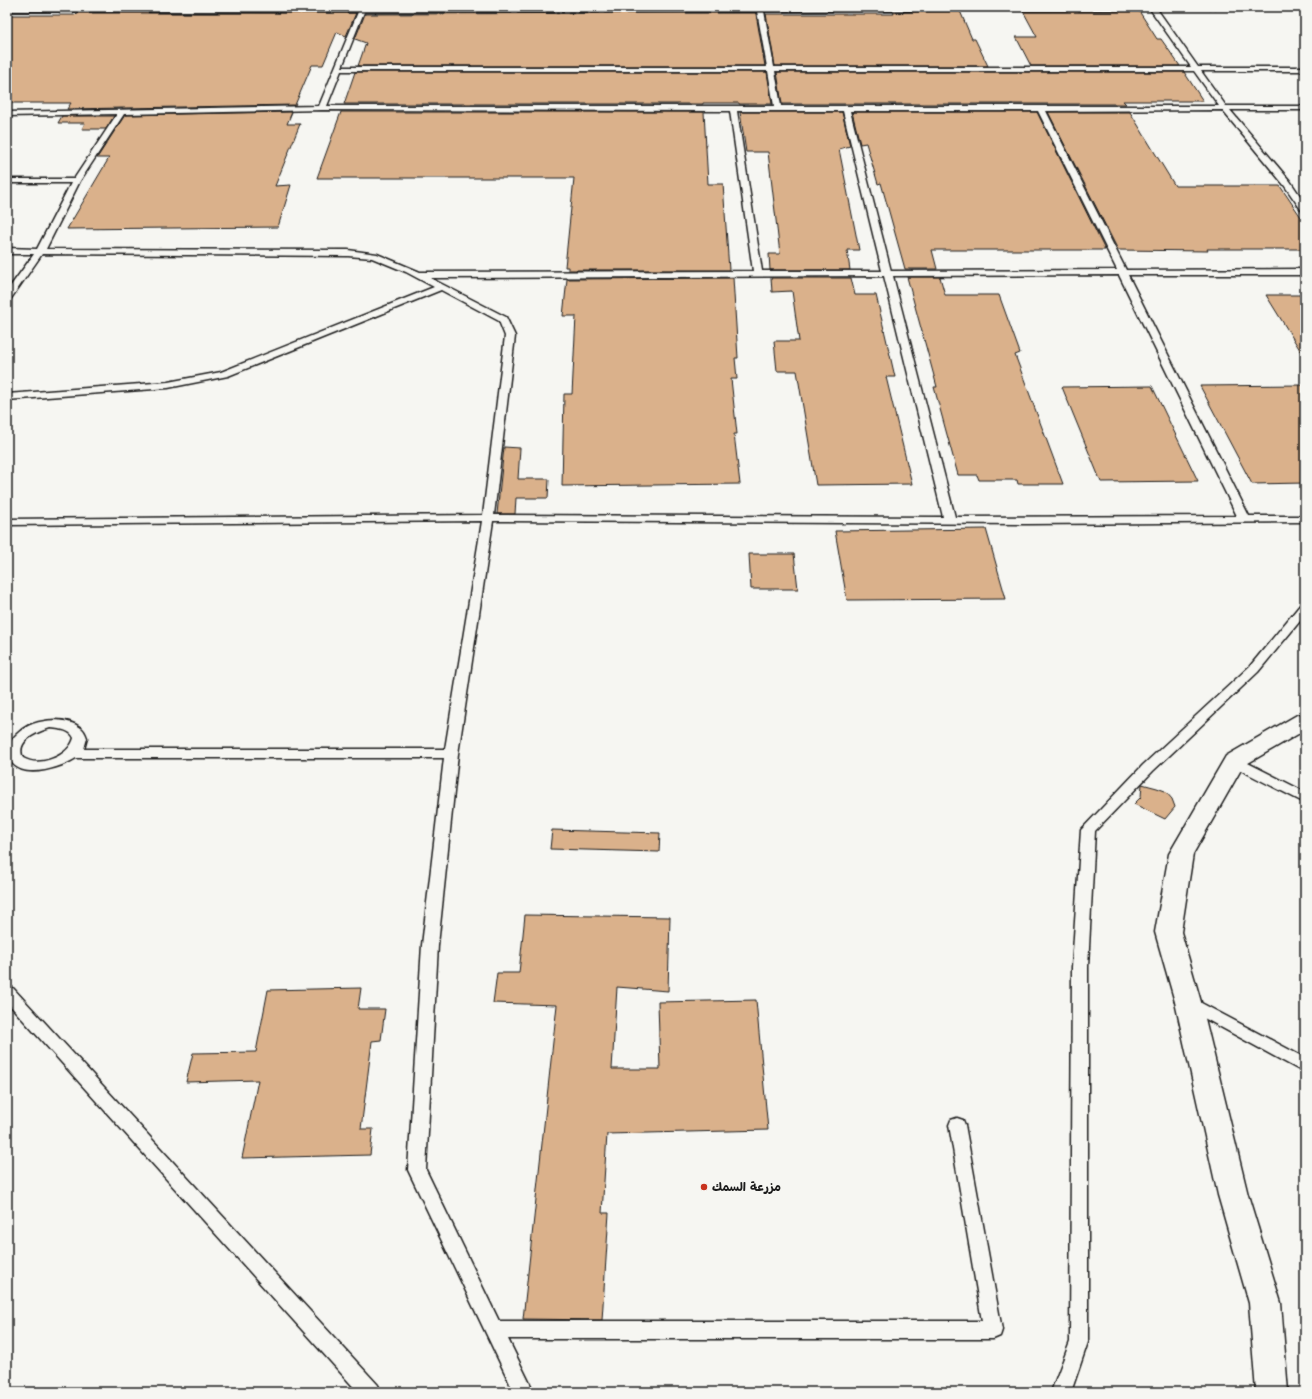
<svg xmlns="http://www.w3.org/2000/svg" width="1312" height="1399" font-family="'Shantell Sans','Playpen Sans Arabic',sans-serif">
  <rect width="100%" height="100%" fill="#f6f6f2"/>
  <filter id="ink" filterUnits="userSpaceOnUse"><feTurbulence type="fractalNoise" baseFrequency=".025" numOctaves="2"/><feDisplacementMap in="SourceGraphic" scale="8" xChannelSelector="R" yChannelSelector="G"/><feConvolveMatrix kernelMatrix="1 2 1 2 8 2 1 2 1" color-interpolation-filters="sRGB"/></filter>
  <g filter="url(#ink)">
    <!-- building -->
    <path fill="#dab18b" stroke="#1c1c1c" d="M960,11L972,39H975L988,66H775L766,14H894L893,12Z
      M1023,11H1139L1157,39H1161L1180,66H1031L1016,37H1037Z
      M77,13H356L346,36L337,32L323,65H312L295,105L67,109L71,103H7V15H75Z
      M736,13H755L756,14L765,66H358L366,43L355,39L365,14Z
      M355,72H767L772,104H739V103H703V104H344Z
      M777,72H1184L1203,101H1123L1126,104H782Z
      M292,112L287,124H300L275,186L291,185L278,227L67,229L109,158H97L125,115Z
      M341,112H704L708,184H723L729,270H568V267H565L574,178H317Z
      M740,112H842L850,146L839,149L859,250H847L850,270H770L769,254H780L768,152H746Z
      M852,112H1037L1105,250H932L937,269H905L881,183L878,184L866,143L860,144Z
      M1048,112H1130L1175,186H1280L1305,223V249H1207L1208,251L1118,250Z
      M62,116H114L106,129H82L85,123H58Z
      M907,277H940L945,295H999L1020,353L1015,355L1063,484H1018L1017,480H979L977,475H958L934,387H937Z
      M733,278L738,358H735L737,379H731L737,434H734L740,484L562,486L564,394H572L576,316H563L567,279Z
      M771,278H851L855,295H876L895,377H886L912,484L816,485L797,371H777L774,341H799L792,291L772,292Z
      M1266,295H1305V358Z
      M1305,385V483L1252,484L1200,386Z
      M1152,386L1198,481L1101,482L1062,387Z
      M504,447L520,448L518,479H549L548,498H516L515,514H497Z
      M986,529L1006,599L847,600L835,531Z
      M749,554H794L798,589H751Z
      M1142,784L1157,788L1165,791L1172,799L1175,807L1165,819L1134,804L1141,797Z
      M552,830L660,833L659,852L550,849Z
      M525,915L670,917L668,991L617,987L612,1069H660L658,1002L756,1000L768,1130L607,1134L602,1213H609L602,1320L523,1319L557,1005L493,1003L497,973H519Z
      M361,988L358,1009H385L381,1040L372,1041L361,1129H373L370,1155L242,1158L258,1080L186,1082L193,1053L256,1052L268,990Z"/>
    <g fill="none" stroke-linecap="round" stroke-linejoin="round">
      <defs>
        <path id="lane" d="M7,7H1305V9H1157L1198,67H1305V71H1201L1226,106H1305V110H1230L1290,181L1305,203V212L1302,211L1284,185L1222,110L1046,111L1126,270L1305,269V275H1128L1249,516H1305V522L1028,524L493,521L458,754L438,945L426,1170L499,1321H982L949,1125L951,1120L957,1118L963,1120L965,1125L1002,1330L1000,1336L993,1339H508L534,1392H514L408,1170L422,945L444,758H76C62,767 27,779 13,764C10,761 9,756 7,753C9,746 11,739 17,734C31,719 64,715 81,728C84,730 86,735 87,738L84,749H445L482,521L7,525V519L483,515L505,336L499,321L441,290L228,376L168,388L7,400V394L168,382L221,372L434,287L406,272L372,258L348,256L42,254L10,300L7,301V291L34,254H7V248L37,249L71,183H7V179H74L117,114L7,116V112L319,106L358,12L7,11ZM1150,9L1191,67H774L764,11ZM757,11L767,67H342L364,12ZM341,71H768L774,106H327ZM775,71H1194L1219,106H781ZM322,110L730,111L753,271L420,272L377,254L348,250L46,249L80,181L124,114ZM737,111H843L882,271H762ZM850,111H1038L1117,270L891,271ZM1119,275L1237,516L955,517L893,276ZM884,276L943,517L494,515L515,336L506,317L430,278ZM50,728C59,729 70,729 74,738C69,756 40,768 23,758C15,741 37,732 50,728Z
          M1305,603V615L1258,672L1153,771L1095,831L1088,967V1342L1071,1392H1051L1070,1342L1072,967L1081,830L1143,765L1250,666L1301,604Z
          M1234,756L1305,792V803L1229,764L1227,761L1229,758Z
          M7,986L13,988L378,1385L381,1392H358L7,1002Z
          M1188,996L1305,1058V1073L1182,1006L1180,1002L1182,998Z"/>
        <path id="secondary" d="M1305,713V730L1243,766L1193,854L1181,932L1201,1002L1248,1195L1281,1303L1288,1392H1256L1249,1303L1218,1195L1175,1002L1155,932L1169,854L1226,756L1297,715Z"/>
      </defs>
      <!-- lane casing -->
      <use href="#lane" stroke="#1c1c1c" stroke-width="3"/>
      <!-- secondary casing -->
      <use href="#secondary" stroke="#1c1c1c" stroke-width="3"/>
      <!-- lane -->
      <use href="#lane" fill="#f6f6f2" fill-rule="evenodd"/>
      <!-- secondary -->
      <use href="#secondary" fill="#f6f6f2" fill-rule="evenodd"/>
    </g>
  </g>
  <!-- markers -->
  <circle fill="#c8321e" stroke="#f6f6f2" stroke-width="1.5" cx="704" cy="1187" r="4"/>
  <g text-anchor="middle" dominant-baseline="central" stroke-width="3.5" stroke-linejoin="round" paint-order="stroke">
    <!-- near-poi labels -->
    <g font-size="12" font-weight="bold" fill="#1c1c1c" stroke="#f6f6f2" text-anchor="start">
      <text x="712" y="1187">مزرعة السمك</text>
    </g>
  </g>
  <!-- margin -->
  <rect width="1312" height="1399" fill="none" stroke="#f6f6f2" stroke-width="24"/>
  <rect x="12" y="12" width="1288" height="1375" fill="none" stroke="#1c1c1c" stroke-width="1.5" filter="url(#ink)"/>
</svg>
